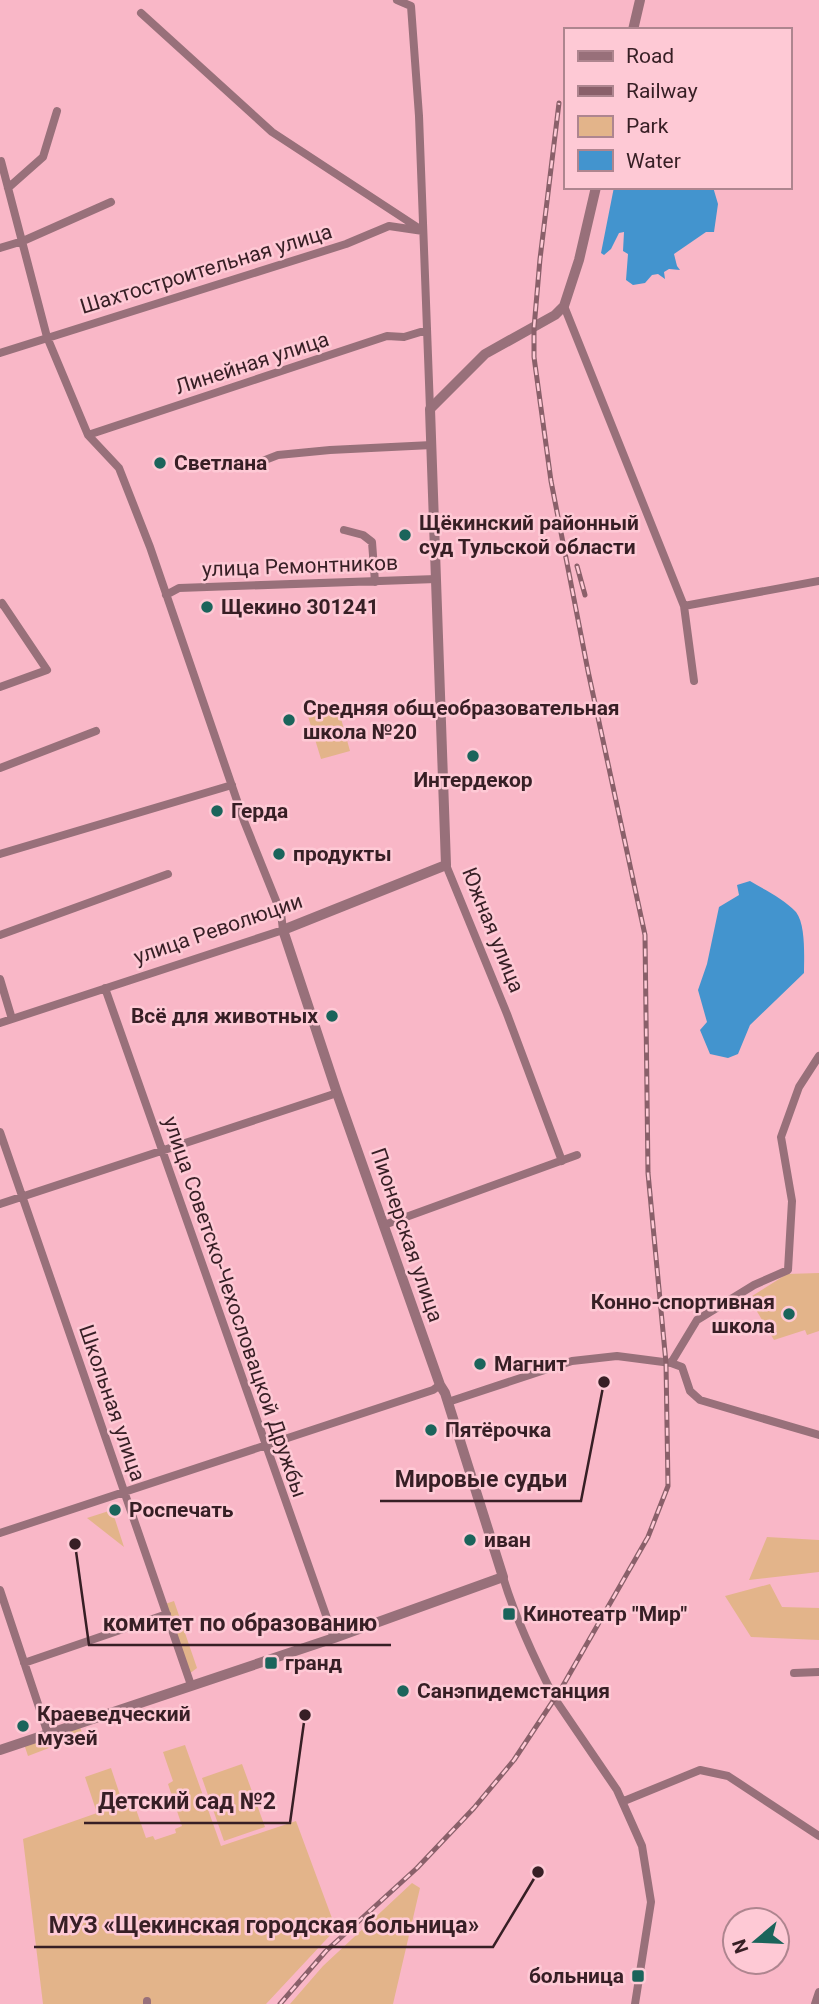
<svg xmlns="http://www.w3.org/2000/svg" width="819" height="2004" font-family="Roboto,sans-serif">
  <rect width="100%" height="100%" fill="#f9b7c7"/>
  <!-- green -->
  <path fill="#e3b48a" d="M337,704L350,751L321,759L307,713Z
    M819,1273V1331L807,1335L805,1330L774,1340L749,1298L787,1274Z
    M112,1510L124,1547L87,1518Z
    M767,1537L819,1540V1572L749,1580Z
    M770,1584L782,1607L819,1608V1640L751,1637L725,1596Z
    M174,1601L197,1668L189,1674L165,1604Z
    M79,1725L83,1735L28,1756L24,1744Z
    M185,1745L221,1846L296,1821L336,1929L266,2004H43L23,1839L97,1813L85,1777L111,1768L121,1798L131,1795L146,1838L153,1836L155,1840L176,1833L175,1829L182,1826L168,1784L173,1781L163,1752Z
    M242,1764L265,1827L224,1841L202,1778Z
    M412,1883L420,1888L393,2004H290L323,1966Z"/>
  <!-- water -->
  <path fill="#4394ce" d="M614,187H713L718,204L714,232H706L674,254L677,266L680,270L669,269L664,272L665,279L658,274L652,275L645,283L633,285L626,280L628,254L623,251L624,232L619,233L611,249L604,255L601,253Z
    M750,881C765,890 784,899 796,912C806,925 804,957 804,973L750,1025L738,1054L728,1058L710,1054L700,1030L707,1022L698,990L707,964L719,907L739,895L737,885Z"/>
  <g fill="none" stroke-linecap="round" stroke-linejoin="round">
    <!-- minor -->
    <path stroke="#98707a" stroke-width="8" d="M397,0L411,6L419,116L430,409
      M141,13L272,132L420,229
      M8,188L43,157L57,111
      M0,248L23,241L111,202
      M564,306L684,606L819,581
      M0,353L346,244L389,226L423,231
      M88,435L387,336L404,337L427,330
      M244,468L278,455L330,450L432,445
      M344,530L363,535L372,542L375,582
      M166,595L179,588L436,579
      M0,604L2,603L47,670L0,687
      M684,606L694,681
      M0,768L96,731
      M0,854L232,785
      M446,865L507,1014L562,1161
      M0,935L168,874
      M0,979L12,1019
      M105,988L334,1638
      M0,1023L283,930L281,913L244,821L150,547L119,468L88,435L47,337L1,161
      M0,1132L191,1685
      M0,1204L337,1093
      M384,1225L577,1155
      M671,1363L697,1320L754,1285L788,1270L792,1201L781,1137L799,1087L819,1056
      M448,1402L572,1361L617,1356L671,1363L682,1367L690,1391L700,1400L819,1435
      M0,1533L433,1390L440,1385
      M503,1577C516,1620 535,1660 555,1699L617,1790L642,1846L651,1902L635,2004
      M0,1590L48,1734
      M24,1663L167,1614
      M794,1673L819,1672
      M624,1801L700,1770L728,1776L819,1836
      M147,2004V2001
      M815,2004L819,1992"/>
    <!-- tertiary -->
    <path stroke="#98707a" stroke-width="10" d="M633,30L640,0
      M0,1750L334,1638L503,1577L445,1393L440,1385L337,1093L283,930L446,865L430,409L485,354L555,315L564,306L579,260L596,187"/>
    <defs>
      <path id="rail" d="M577,566L585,595
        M280,2004L326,1951L417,1868L474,1808L514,1760L561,1689L648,1537L668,1486L666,1363L648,1173L645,935L588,671L551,481L534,357V328L540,259L559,103"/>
    </defs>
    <!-- rail casing -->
    <use href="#rail" stroke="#8a606a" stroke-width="5"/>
    <!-- rail -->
    <use href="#rail" stroke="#fec9d5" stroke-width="2.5" stroke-dasharray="8" stroke-linecap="butt"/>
  </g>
  <!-- markers -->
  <g fill="#1b645b" stroke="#fec9d5" stroke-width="2.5">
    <circle cx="160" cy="463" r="7"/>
    <circle cx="405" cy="535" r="7"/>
    <circle cx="207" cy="607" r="7"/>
    <circle cx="289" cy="720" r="7"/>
    <circle cx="473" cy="756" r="7"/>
    <circle cx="217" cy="811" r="7"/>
    <circle cx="279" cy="854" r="7"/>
    <circle cx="332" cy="1016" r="7"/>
    <circle cx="789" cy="1314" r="7"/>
    <circle cx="480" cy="1364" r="7"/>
    <circle cx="431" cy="1430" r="7"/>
    <circle cx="115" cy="1510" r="7"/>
    <circle cx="470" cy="1540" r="7"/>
    <rect x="502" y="1607" width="14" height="14" rx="3.5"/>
    <rect x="264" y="1656" width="14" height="14" rx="3.5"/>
    <circle cx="403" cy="1691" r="7"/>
    <circle cx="23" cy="1726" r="7"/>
    <rect x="631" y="1969" width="14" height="14" rx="3.5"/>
  </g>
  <g text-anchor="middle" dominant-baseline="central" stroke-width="5" stroke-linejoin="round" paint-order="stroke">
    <!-- street labels -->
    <g font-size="21" fill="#371f25" stroke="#fec9d5">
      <text transform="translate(206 269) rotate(-17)">Шахтостроительная улица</text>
      <text transform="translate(252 363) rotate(-18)">Линейная улица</text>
      <text transform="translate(300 566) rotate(-2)">улица Ремонтников</text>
      <text transform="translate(218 929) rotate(-19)">улица Революции</text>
      <text transform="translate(493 930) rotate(68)">Южная улица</text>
      <text transform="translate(407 1235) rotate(71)">Пионерская улица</text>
      <text transform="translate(235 1307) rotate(71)">улица Советско-Чехословацкой Дружбы</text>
      <text transform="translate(112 1403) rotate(71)">Школьная улица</text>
    </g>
    <!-- poi labels -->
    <g font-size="21" font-weight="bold" fill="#371f25" stroke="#fec9d5" text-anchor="start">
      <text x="174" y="463">Светлана</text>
      <text x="419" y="523">Щёкинский районный<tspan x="419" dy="24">суд Тульской области</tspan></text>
      <text x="221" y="607">Щекино 301241</text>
      <text x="303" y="708">Средняя общеобразовательная<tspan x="303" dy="24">школа №20</tspan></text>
      <text x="473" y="780" text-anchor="middle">Интердекор</text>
      <text x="231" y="811">Герда</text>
      <text x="293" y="854">продукты</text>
      <text x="318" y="1016" text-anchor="end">Всё для животных</text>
      <text x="775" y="1302" text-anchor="end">Конно-спортивная<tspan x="775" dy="24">школа</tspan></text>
      <text x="494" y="1364">Магнит</text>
      <text x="445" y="1430">Пятёрочка</text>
      <text x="129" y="1510">Роспечать</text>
      <text x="484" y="1540">иван</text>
      <text x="523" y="1614">Кинотеатр "Мир"</text>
      <text x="285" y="1663">гранд</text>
      <text x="417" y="1691">Санэпидемстанция</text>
      <text x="37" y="1714">Краеведческий<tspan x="37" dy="24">музей</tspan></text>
      <text x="624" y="1976" text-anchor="end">больница</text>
    </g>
  </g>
  <!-- callouts -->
  <path fill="none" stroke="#371f25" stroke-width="2.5" d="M604 1382L581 1501H380M75 1544L89 1645H391M305 1715L290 1823H84M538 1872L493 1947H34"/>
  <g fill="#371f25" stroke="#fec9d5" stroke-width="2.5">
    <circle cx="604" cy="1382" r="7"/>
    <circle cx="75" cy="1544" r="7"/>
    <circle cx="305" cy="1715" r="7"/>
    <circle cx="538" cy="1872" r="7"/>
  </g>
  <g font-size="23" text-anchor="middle" font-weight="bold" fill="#371f25" stroke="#fec9d5" stroke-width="5" stroke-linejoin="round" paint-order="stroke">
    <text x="481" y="1487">Мировые судьи</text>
    <text x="240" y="1631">комитет по образованию</text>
    <text x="187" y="1809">Детский сад №2</text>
    <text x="264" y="1933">МУЗ «Щекинская городская больница»</text>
  </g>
  <!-- legend -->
  <rect x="564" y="28" width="228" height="161" fill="#fec9d5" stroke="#ae858f" stroke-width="2"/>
  <rect x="578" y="51" width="35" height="10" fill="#98707a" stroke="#ae858f" stroke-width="2"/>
  <text x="626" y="63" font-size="21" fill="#371f25">Road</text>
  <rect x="578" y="86" width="35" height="10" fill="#8a606a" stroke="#ae858f" stroke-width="2"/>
  <text x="626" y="98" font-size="21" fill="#371f25">Railway</text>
  <rect x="578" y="116" width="35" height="21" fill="#e3b48a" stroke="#ae858f" stroke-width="2"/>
  <text x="626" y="133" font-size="21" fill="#371f25">Park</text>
  <rect x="578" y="150" width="35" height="21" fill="#4394ce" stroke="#ae858f" stroke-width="2"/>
  <text x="626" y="168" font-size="21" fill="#371f25">Water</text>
  <!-- north arrow -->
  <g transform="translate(756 1941) rotate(251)"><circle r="33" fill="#fec9d5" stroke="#ae858f" stroke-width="2"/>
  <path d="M0-5L12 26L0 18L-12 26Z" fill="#1b645b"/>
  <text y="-10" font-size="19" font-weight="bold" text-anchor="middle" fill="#371f25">N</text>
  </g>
</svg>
